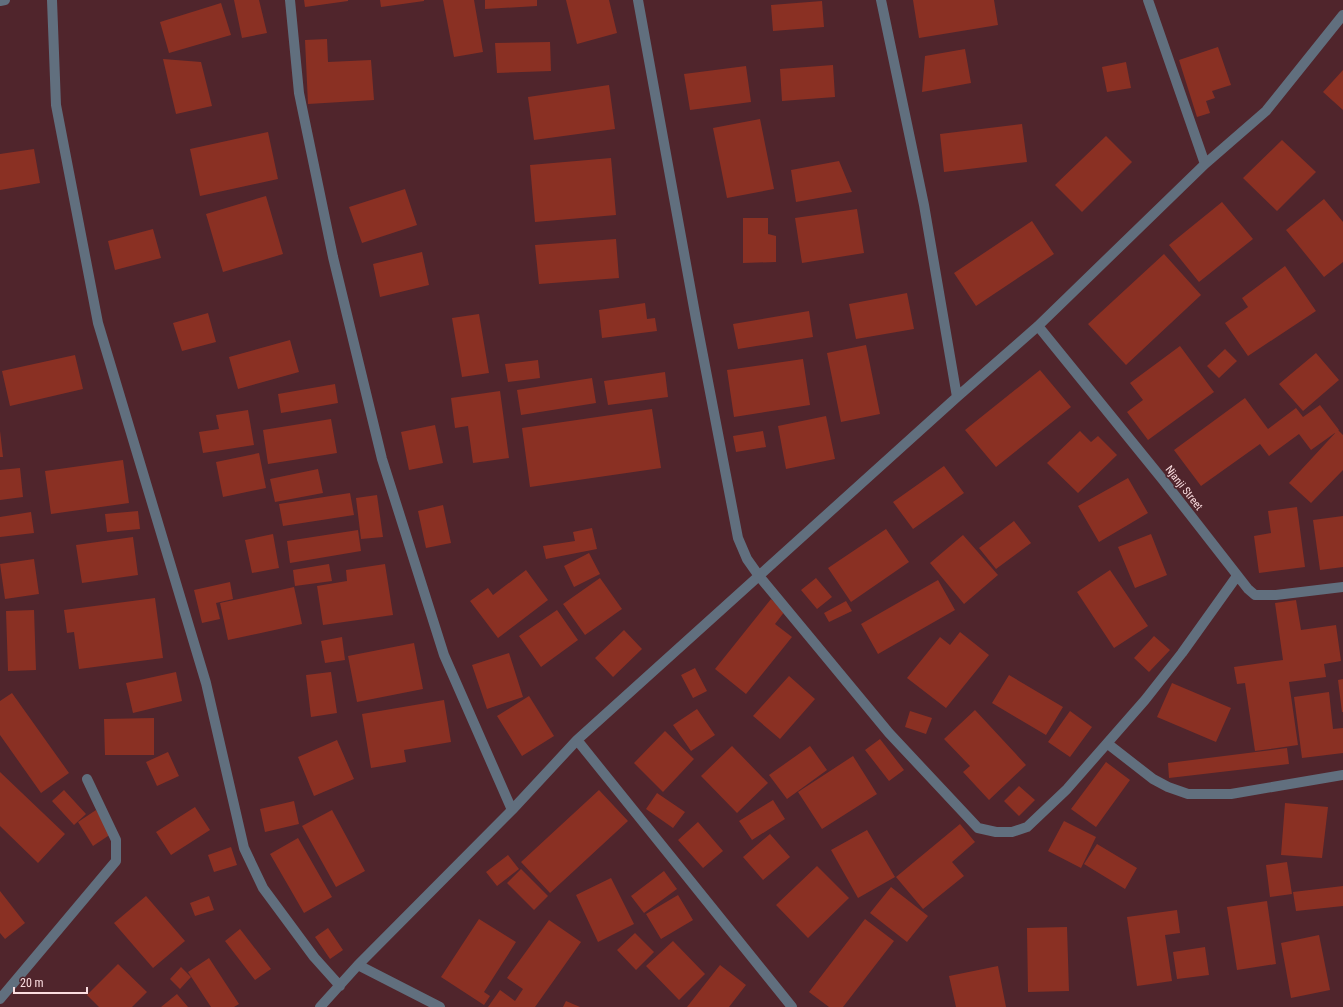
<svg xmlns="http://www.w3.org/2000/svg" width="1343" height="1007" font-family="'Roboto Condensed',sans-serif">
  <rect width="100%" height="100%" fill="#50252c"/>
  <!-- building -->
  <path fill="#8a3023" d="M234,0H259L267,33L242,38Z
    M304,0H348V1L305,7Z
    M380,0H424V1L381,7Z
    M443,0H474L483,52L454,57Z
    M485,0H537V6L485,9Z
    M566,0H609L617,33L577,44Z
    M913,0H994L998,25L919,38Z
    M822,1L824,27L773,31L771,5Z
    M221,3L231,35L169,53L160,22Z
    M327,39L328,62L371,60L374,100L308,104L305,40Z
    M550,42L551,71L497,73L495,43Z
    M1218,47L1231,85L1212,91L1215,98L1206,101L1210,113L1197,117L1179,60Z
    M965,49L971,83L922,92L925,56Z
    M163,59L201,62L212,106L176,114Z
    M1126,62L1131,88L1107,92L1102,67Z
    M833,65L835,97L782,101L780,69Z
    M746,66L751,102L690,110L684,74Z
    M1343,70V110L1323,92Z
    M609,85L615,129L534,140L528,97Z
    M760,119L774,189L727,198L713,128Z
    M1022,124L1027,162L944,172L940,134Z
    M268,132L278,179L200,196L190,149Z
    M1106,136L1132,162L1082,212L1055,185Z
    M1282,140L1316,172L1277,211L1243,178Z
    M34,149L40,183L0,190V154Z
    M611,158L616,215L535,222L530,165Z
    M839,161L852,192L796,202L791,170Z
    M405,189L417,225L362,243L349,207Z
    M266,196L283,254L223,272L206,214Z
    M1324,199L1343,222V262L1324,277L1286,230Z
    M1222,202L1253,239L1199,282L1169,245Z
    M857,209L864,253L802,263L795,218Z
    M743,218H768V234L776,236V262L743,263Z
    M1032,221L1054,254L976,306L954,273Z
    M153,229L161,258L115,270L108,241Z
    M616,239L619,278L539,284L535,245Z
    M422,252L429,285L380,297L373,264Z
    M1164,254L1201,295L1126,365L1088,324Z
    M1285,266L1316,311L1248,356L1225,323L1248,307L1242,298Z
    M907,293L914,329L856,339L849,304Z
    M645,303L647,319L655,318L657,331L602,338L599,310Z
    M809,311L813,337L738,349L733,324Z
    M208,313L216,342L182,351L173,323Z
    M479,314L489,373L462,377L452,318Z
    M290,340L299,372L238,389L229,357Z
    M866,345L880,414L841,422L827,353Z
    M1180,346L1214,392L1148,440L1127,412L1143,400L1130,383Z
    M1225,349L1237,361L1219,378L1207,366Z
    M1316,353L1339,380L1303,411L1279,384Z
    M75,355L83,389L10,406L2,371Z
    M803,359L810,405L734,417L727,370Z
    M538,360L540,378L508,382L505,364Z
    M1040,370L1071,407L996,467L965,430Z
    M665,372L668,397L608,405L604,381Z
    M592,378L596,403L521,415L517,390Z
    M335,384L338,403L281,413L278,394Z
    M500,391L509,458L473,463L468,426L455,428L451,398Z
    M1245,398L1268,429L1296,408L1303,417L1320,405L1339,430L1311,450L1299,434L1269,456L1260,444L1201,486L1174,450Z
    M652,409L661,468L530,487L522,428Z
    M248,410L254,445L203,453L199,432L219,429L216,415Z
    M826,416L835,459L786,469L778,426Z
    M331,419L337,453L268,464L263,430Z
    M435,425L443,463L409,470L401,432Z
    M1338,430L1343,435V470L1311,503L1289,483Z
    M0,431L3,457H0Z
    M763,431L766,447L736,452L733,436Z
    M1080,431L1091,442L1098,436L1117,455L1078,493L1047,463Z
    M259,453L266,488L223,497L216,462Z
    M123,460L129,503L51,514L45,471Z
    M944,466L964,493L913,529L893,502Z
    M20,468L23,497L0,500V470Z
    M318,469L323,493L275,502L270,479Z
    M1128,478L1148,513L1099,542L1078,506Z
    M350,493L354,515L283,526L279,504Z
    M377,495L383,537L361,539L356,498Z
    M443,505L451,543L426,548L418,511Z
    M1297,507L1305,567L1259,573L1254,536L1271,533L1268,511Z
    M138,511L140,529L107,532L105,514Z
    M31,512L34,533L0,537V517Z
    M1343,516V567L1320,570L1313,520Z
    M1014,521L1031,543L996,569L979,548Z
    M592,528L597,549L546,559L543,546L575,541L573,532Z
    M886,529L909,562L851,602L828,568Z
    M358,530L361,551L290,563L287,541Z
    M273,534L279,568L252,573L245,540Z
    M1151,534L1167,575L1135,588L1118,547Z
    M963,535L998,575L964,604L930,563Z
    M133,537L138,575L82,583L76,545Z
    M589,553L600,574L574,587L564,566Z
    M34,559L39,594L5,599L0,564Z
    M329,564L332,581L295,586L293,570Z
    M385,564L393,615L323,625L317,586L347,581L346,570Z
    M526,570L548,600L498,638L470,601L488,588L493,595Z
    M1110,570L1148,626L1114,648L1077,592Z
    M600,578L622,609L585,635L563,604Z
    M816,578L832,597L817,609L801,590Z
    M938,580L955,610L878,654L861,624Z
    M230,582L233,599L216,603L220,619L202,623L194,590Z
    M294,587L302,624L228,640L220,603Z
    M155,598L163,658L79,669L74,632L67,633L64,610Z
    M771,599L785,611L775,624L792,637L746,694L715,669Z
    M1296,600L1301,630L1336,625L1341,661L1324,664L1326,677L1289,682L1298,745L1255,751L1245,683L1237,684L1234,667L1283,660L1275,603Z
    M846,601L852,611L829,622L824,613Z
    M34,610L36,670L8,671L6,611Z
    M557,610L578,640L541,667L519,636Z
    M624,630L642,649L613,677L595,658Z
    M960,632L989,655L946,708L907,678L940,637L950,645Z
    M1154,636L1170,650L1149,672L1134,658Z
    M342,637L345,660L325,663L321,641Z
    M414,643L423,689L357,702L348,656Z
    M509,653L523,697L487,709L472,665Z
    M695,668L707,691L693,698L681,675Z
    M176,672L182,701L133,713L126,683Z
    M331,672L337,713L311,717L306,675Z
    M1009,675L1063,707L1046,735L992,703Z
    M789,676L815,699L780,739L753,716Z
    M1343,679V712H1342L1338,680Z
    M1172,683L1231,708L1216,742L1157,717Z
    M1329,692L1333,729L1343,728V753L1302,758L1294,697Z
    M12,693L69,773L41,793L0,735V701Z
    M529,696L554,736L522,756L497,716Z
    M444,700L451,742L404,750L406,762L371,768L362,714Z
    M697,709L715,735L691,751L673,725Z
    M975,710L1026,765L989,800L963,772L970,766L944,739Z
    M910,711L932,718L926,734L905,727Z
    M1070,711L1092,727L1070,757L1048,742Z
    M154,718V755H105L104,719Z
    M665,731L694,759L663,792L634,763Z
    M880,739L904,770L889,781L865,750Z
    M337,740L354,779L314,796L298,757Z
    M732,746L768,783L737,813L701,776Z
    M810,746L827,770L787,799L769,775Z
    M1287,748L1289,764L1169,778L1168,763Z
    M168,752L179,776L157,786L146,762Z
    M853,756L877,794L822,829L798,792Z
    M1106,762L1130,780L1096,827L1071,809Z
    M0,772L65,834L38,863L0,826Z
    M1019,786L1035,800L1019,816L1004,801Z
    M64,790L86,814L74,825L52,801Z
    M599,790L628,821L550,893L521,862Z
    M657,793L685,812L673,828L646,809Z
    M773,800L785,819L752,840L739,821Z
    M294,801L299,824L265,832L260,809Z
    M1285,803L1328,807L1322,858L1281,855Z
    M195,807L210,830L171,855L156,832Z
    M96,810L111,834L93,846L78,822Z
    M332,810L365,871L336,887L302,826Z
    M1064,821L1096,837L1081,868L1048,851Z
    M698,822L723,851L703,868L678,840Z
    M960,824L975,842L952,862L964,876L923,909L896,877Z
    M867,830L895,877L858,898L831,850Z
    M770,834L790,857L763,880L743,857Z
    M298,838L332,897L304,913L270,854Z
    M1097,844L1137,868L1125,889L1084,864Z
    M231,847L237,865L214,872L208,855Z
    M508,855L519,869L497,886L486,872Z
    M1287,862L1292,894L1270,897L1266,865Z
    M817,866L849,898L808,938L776,905Z
    M521,869L548,896L534,910L507,883Z
    M664,871L677,889L644,913L631,896Z
    M611,878L634,924L598,942L576,895Z
    M1343,886V906L1296,911L1293,892Z
    M891,887L928,916L907,942L870,913Z
    M0,891L25,923L5,939L0,933Z
    M678,895L693,920L661,939L646,914Z
    M146,896L185,941L153,968L114,923Z
    M209,896L214,910L195,916L190,903Z
    M1267,901L1276,964L1237,970L1227,907Z
    M1177,910L1180,933L1165,935L1172,981L1137,986L1127,917Z
    M479,919L516,942L484,992L490,996L484,1005L441,977Z
    M865,919L894,941L843,1007H829L809,992Z
    M549,920L581,942L535,1007H488L500,990L515,1001L523,989L507,978Z
    M1067,927L1069,991L1028,992L1027,928Z
    M328,928L343,950L330,959L315,937Z
    M240,929L271,969L255,980L225,941Z
    M635,933L654,952L636,970L617,950Z
    M1319,935L1330,990L1291,998L1281,943Z
    M673,941L705,974L679,1000L646,966Z
    M1205,947L1209,975L1177,979L1173,952Z
    M209,958L239,1004L234,1007H211L188,972Z
    M118,964L147,992L132,1007H99L87,995Z
    M720,965L746,985L729,1007H687Z
    M998,966L1006,1007H956L949,976Z
    M181,967L191,977L180,989L170,979Z
    M177,994L188,1007H161Z
    M566,1001L580,1007H563Z"/>
  <g fill="none" stroke-linecap="round" stroke-linejoin="round">
    <!-- minor -->
    <path stroke="#616f7e" stroke-width="10" d="M52,0L56,105L98,323L206,683L244,848L263,888L314,957L340,986
      M290,0L299,93L333,257L382,459L444,655L512,810
      M638,0L696,319L738,538L747,559L759,576L889,733L978,828L996,832H1012L1027,827L1067,789L1145,700L1182,653L1237,576
      M881,0L924,205L957,397
      M1148,0L1205,164
      M0,1L5,0
      M1038,326L1163,480L1248,589L1255,595H1276L1343,587
      M577,740L792,1007
      M1108,744L1153,779L1168,787L1188,794H1231L1343,775
      M358,965L440,1007
      M0,999L116,861V840L87,779
      M320,1007L358,965L512,810L577,740L957,397L1038,326L1205,164L1266,111L1343,15"/>
  </g>
  <g text-anchor="middle" dominant-baseline="central" stroke-width="3.5" stroke-linejoin="round" paint-order="stroke">
    <!-- street labels -->
    <g font-size="11" fill="#fadde0" stroke="#50252c">
      <text transform="translate(1184 488) rotate(52)">Njanji Street</text>
    </g>
  </g>
  <!-- scale -->
  <path d="M14 987v6h73v-6" fill="none" stroke="#fadde0" stroke-width="2"/>
  <text x="20" y="987" font-size="12" fill="#fadde0" stroke="#50252c" stroke-width="3" paint-order="stroke">20 m</text>
</svg>
